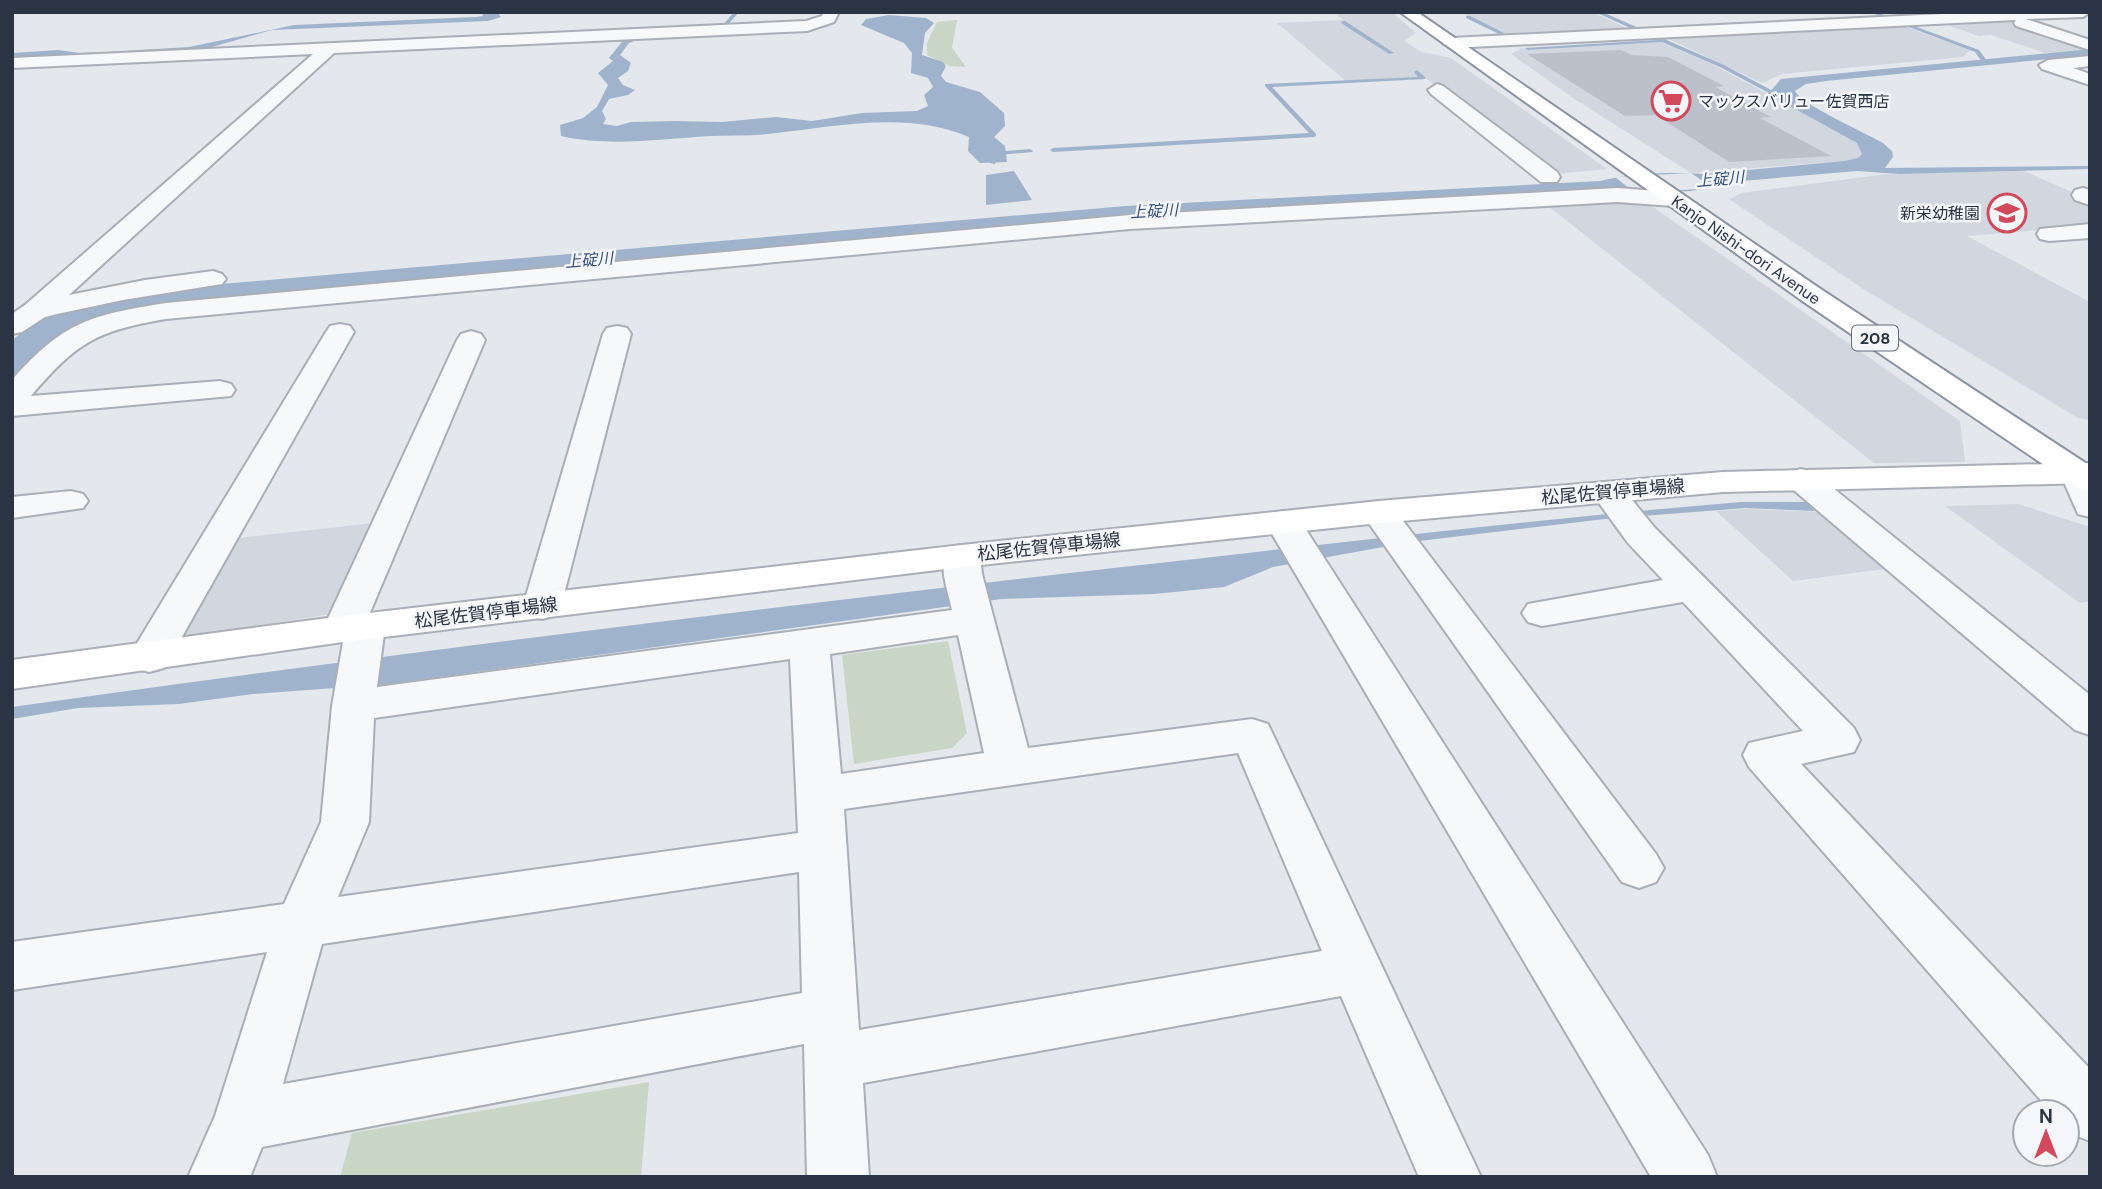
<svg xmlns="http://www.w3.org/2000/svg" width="2102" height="1189" font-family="'DM Sans','Noto Sans JP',sans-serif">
  <rect width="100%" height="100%" fill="#e4e7ec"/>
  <!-- built -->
  <path fill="#d2d6de" d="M1334,12H1392L1416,33L1404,41L1422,52L1451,58L1607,169L1554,174L1427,79L1347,82L1277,23L1343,20Z
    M1460,12H1592L1629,29L1504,33Z
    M2009,22L2089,49L2045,53L1991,35L1979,36L1947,25Z
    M1906,27L1970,50L1963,57L1782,74L1762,83L1669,39Z
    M1661,42L1712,64L1848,137L1857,143L1862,153L1858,158L1844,161L1691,173L1573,98L1511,54L1522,48L1530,50Z
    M2024,171L2090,200V226L1967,236L2090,302V420L2078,418L1865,290L1729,199L1742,193L1887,174Z
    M1622,199L1653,207L1960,421L1965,462L1874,463L1543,202Z
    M2018,504L2090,527V601L2080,603L1945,506Z
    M1745,509L1824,512L1892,568L1793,581L1716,511Z
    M374,523L337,613L173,639L229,539Z"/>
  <!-- green -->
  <path fill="#c9d6c5" d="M957,20L952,48L966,67L950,66L927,55V43L937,22Z
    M948,641L967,733L952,748L854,764L842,655Z
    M649,1082L641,1177H340L352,1133Z"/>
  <!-- water -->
  <path fill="#9fb4cc" d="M481,12H497L501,17L488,21L272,30L201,50L12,58V53L58,50L80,53L107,52L189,47L294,25L476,17L483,16Z
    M889,15L926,18L934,23L925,33L922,55L943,62L946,66L941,76L946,82L980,92L1004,113L1005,126L994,137L1005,146L1007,162L980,163L968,151L969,137C906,110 834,127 768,134C749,136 729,135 710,136C661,139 609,147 561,136L560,125L583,118L597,107L608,85L598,73L613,61L609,58L622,42L618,38L648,36L629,43L620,55L631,63L628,71L618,78L623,85L635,90L628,95L609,99L602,111L606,119L603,124L617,126L631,122L674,121L722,122L776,117L812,121L862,113L917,111L928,106L924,95L933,87L928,78L911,73L912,53L904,43L861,25L866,19Z
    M2090,49V55L1826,81L1806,84L1795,91C1802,105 1866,133 1883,143L1892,151L1893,157L1885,168L2090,166V169L1900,174L1857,171L1742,181L1691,191L1131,218L88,322C54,337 37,352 12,379V340L36,322L52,316L163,289L1126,206L1600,181C1633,173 1671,172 1704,174L1844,161L1858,158L1862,154L1857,143L1768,94L1781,79Z
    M1014,171L1032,200L986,205V175Z
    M1741,502H1806L1815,511L1745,508L1605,519L1411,542L1273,567L1224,587L1154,594L1002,599L389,684L253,694L179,704L78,708L12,719V707C382,655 752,609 1123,567C1329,544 1534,519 1741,502Z"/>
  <!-- pier -->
  <path fill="#e4e7ec" d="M1691,173L1713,188L1635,193L1615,177Z"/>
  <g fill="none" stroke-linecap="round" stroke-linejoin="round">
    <!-- stream -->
    <path fill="#9fb4cc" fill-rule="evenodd" d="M734,12H739L726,27H709L723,25Z
      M1595,12H1602L1724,65L1773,91L1785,94L1782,96L1769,93L1720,67L1662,42L1528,50L1525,48L1657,40Z
      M1869,12H1876L1979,50L1988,62L1983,63L1975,52Z
      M1466,16H1470L1504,33L1499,34L1466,18Z
      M1343,21H1345L1394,53L1389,54L1341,23Z
      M1417,70L1425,77V79L1272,87L1316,134V136L1314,137L1053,152L1050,150L1053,148L1309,133L1265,86V84L1418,77L1414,72Z
      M1030,149L1033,151L1032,152L998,155L995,164L990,163L993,152Z"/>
  </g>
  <!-- building -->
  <path fill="#bbc0ca" d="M1621,50L1632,55L1668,57L1724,86L1715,87L1771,117L1760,118L1831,156L1729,162L1656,115L1625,116L1527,54Z"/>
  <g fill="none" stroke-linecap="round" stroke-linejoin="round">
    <defs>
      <path id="minor" d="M823,12H839L834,22L807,31L334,53L69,295L145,280L213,271L222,274L226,279L222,284L123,300L57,314L45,317L22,332L12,334V314L25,305L313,54L12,68V58L806,21L822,16Z
        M2090,56V66L2073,68L2090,74V85L2042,69L2039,65L2048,60Z
        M1437,84L1443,86L1557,172L1560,177L1557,182H1541L1431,94L1428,90Z
        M1617,188L1673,192L1681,194L1684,199L1681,204L1673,206L1617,202L1130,229L166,319C96,331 77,342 31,396L220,381L231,384L235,390L231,396L12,416V380C64,321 91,315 166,303L1130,215Z
        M2083,188L2090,190V205L2075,200L2072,195L2075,190Z
        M2090,224V238L2049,241L2040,239L2037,234L2040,229Z
        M340,324L350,326L354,332L170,658L164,668L149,672L134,668L128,658L326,332L330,326Z
        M617,326L627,328L631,334L561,606L556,615L542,619L528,615L523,606L603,334L607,328Z
        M471,331L481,334L485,340L369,615L379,618L385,627L377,687L952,610C948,591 937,565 949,548L962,545L975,548L980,556L982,574L1028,748L1252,719L1268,724L1481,1177H1419L1341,996L863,1083L869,1177H807L804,1044L262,1147L250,1177H188L215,1116L267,952L12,990V942L284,904L321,822L332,706L343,642L329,638L323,629L457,340L461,334ZM958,635L984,753L841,774L830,654ZM790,659L798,833L338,897L369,822L374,718ZM1238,753L1322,951L859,1030L844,809ZM799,872L802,993L283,1084L322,944Z
        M2077,463L2090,467V517L2078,514L2060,473L2065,466Z
        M1801,469L1813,472L2090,695V735L2075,730L1789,486L1784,479L1789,472Z
        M1608,482L1620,485L1654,527L1854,728L1860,740L1854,752L1801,764L2090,1069V1141L2069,1133L2067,1112H2051L1749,767L1743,755L1749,743L1803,731L1683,602L1542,626L1528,622L1522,613L1528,604L1663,580L1628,543L1591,492L1596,485Z
        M71,491L83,494L88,501L83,508L12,518V497Z
        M1379,501L1391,505L1656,854L1664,868L1656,882L1639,888L1622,882L1361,512L1367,505Z
        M1283,511L1296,514L1301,522L1708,1155L1717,1177H1651L1265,522L1270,514Z"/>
      <path id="tertiary" d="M1983,12H2090L2083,17L2026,19L2090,40V50L2016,26L2014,23L2016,20L1451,48L1443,43L1451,38Z"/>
      <path id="secondary" d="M2090,463V483L1723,492L1379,523L962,567L343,642L12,689V660L343,616L962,545L1379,501L1723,472Z"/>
      <path id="trunk" d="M1400,12H1417L1819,288L2090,466V491L2078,488L1801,300Z"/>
    </defs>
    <!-- minor casing -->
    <use href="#minor" stroke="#a9aeb7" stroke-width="4"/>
    <!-- tertiary casing -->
    <use href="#tertiary" stroke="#a9aeb7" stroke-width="4"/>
    <!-- secondary casing -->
    <use href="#secondary" stroke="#a9aeb7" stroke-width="4"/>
    <!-- trunk casing -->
    <use href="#trunk" stroke="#8b94a3" stroke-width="4"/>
    <!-- minor -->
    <use href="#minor" fill="#f7f8fa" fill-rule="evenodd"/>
    <!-- tertiary -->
    <use href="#tertiary" fill="#f7f8fa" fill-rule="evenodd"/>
    <!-- secondary -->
    <use href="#secondary" fill="#fff" fill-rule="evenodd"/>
    <!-- trunk -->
    <use href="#trunk" fill="#fff" fill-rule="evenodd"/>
  </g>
  <!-- icons -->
  <defs>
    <symbol id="supermarket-ring" viewBox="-11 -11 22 22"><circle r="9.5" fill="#f4f6f9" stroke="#d1495b" stroke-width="1.5"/><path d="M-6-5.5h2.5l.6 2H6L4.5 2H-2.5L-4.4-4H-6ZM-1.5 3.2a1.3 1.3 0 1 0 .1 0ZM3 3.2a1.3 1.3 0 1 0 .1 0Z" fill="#d1495b"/></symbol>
    <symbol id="school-ring" viewBox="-11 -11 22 22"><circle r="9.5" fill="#f4f6f9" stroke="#d1495b" stroke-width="1.5"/><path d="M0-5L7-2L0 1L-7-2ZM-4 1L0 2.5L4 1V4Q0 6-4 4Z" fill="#d1495b"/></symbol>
  </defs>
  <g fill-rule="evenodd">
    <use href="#supermarket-ring" x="1649" y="79" width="44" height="44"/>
    <use href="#school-ring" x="1985" y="191" width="44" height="44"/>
  </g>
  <g text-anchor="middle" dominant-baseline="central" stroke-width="5" stroke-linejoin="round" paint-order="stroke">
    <!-- far-poi labels -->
    <g font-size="16" fill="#2b3445" stroke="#f4f6f9" text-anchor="start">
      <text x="1698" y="101">マックスバリュー佐賀西店</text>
      <text x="1980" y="213" text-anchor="end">新栄幼稚園</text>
    </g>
    <!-- far-water labels -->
    <g font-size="16" font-style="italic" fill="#34527a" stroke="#f4f6f9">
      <text transform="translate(1720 179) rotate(-5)">上碇川</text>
      <text transform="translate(1154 211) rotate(-3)">上碇川</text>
      <text transform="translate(589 260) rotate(-5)">上碇川</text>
    </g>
    <!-- far-street labels -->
    <g font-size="16" fill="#2b3445" stroke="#f4f6f9">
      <text transform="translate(1746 250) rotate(35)">Kanjo Nishi-dori Avenue</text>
    </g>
    <!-- shield labels -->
    <rect fill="#f4f6f9" stroke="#676e7b" stroke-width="2" x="1852" y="325.5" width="46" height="25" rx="5"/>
    <g font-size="16" font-weight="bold" fill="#2b3445">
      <text x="1875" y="338">208</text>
    </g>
    <!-- street labels -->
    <g font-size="18" fill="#2b3445" stroke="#f4f6f9">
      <text transform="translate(1613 492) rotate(-5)">松尾佐賀停車場線</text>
      <text transform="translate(1049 547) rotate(-6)">松尾佐賀停車場線</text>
      <text transform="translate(486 613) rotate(-7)">松尾佐賀停車場線</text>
    </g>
  </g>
  <!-- border -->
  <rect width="2102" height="1189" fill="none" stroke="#2b3445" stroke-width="28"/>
  <!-- north arrow -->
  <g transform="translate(2046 1133)"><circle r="33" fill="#f4f6f9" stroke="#a4a8b1" stroke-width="2"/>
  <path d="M0-5L12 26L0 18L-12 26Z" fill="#d1495b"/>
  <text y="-10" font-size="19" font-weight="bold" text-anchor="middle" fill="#2b3445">N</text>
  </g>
</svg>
